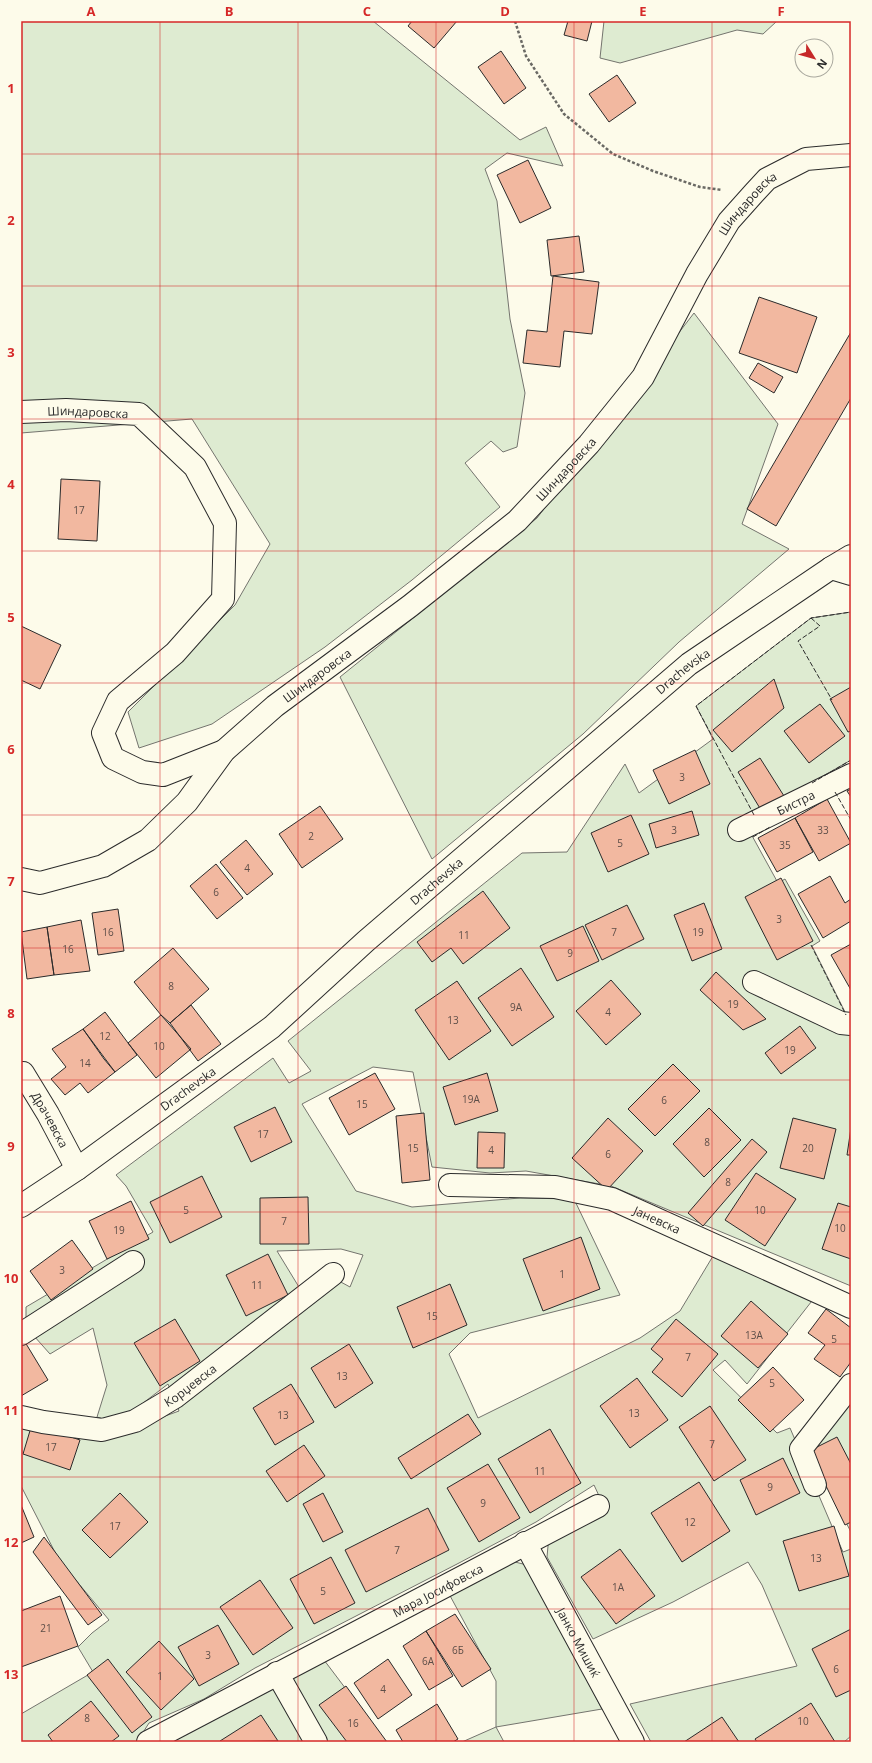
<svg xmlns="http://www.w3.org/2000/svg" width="872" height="1763" font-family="'Open Sans',sans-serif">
  <rect width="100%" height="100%" fill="#fdfbea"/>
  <!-- green -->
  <path fill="#deebd1" stroke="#74746e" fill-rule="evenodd" d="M21,21H373L520,140L546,127L563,166L507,153L485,169L497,201L510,319L525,393L517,447L503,452L491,441L465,463L500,507L412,580L325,647L212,724L139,748L128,712L235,605L270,544L192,419L21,433Z
    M604,21H777L763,34L737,30L620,63L600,58Z
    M694,313L778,424L742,524L789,549L679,642L583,734L432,859L340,677L537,518Z
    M851,612V760L753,816L745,823L778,883L785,879L820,941L812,946L849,1020L851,1029V1286L611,1186L526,1171L490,1173L432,1167L413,1072L373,1067L302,1104L356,1191L412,1207L520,1198L574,1199L620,1295L470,1333L449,1354L478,1418L640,1338L680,1311L716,1251L815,1297L747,1384L725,1360L713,1370L777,1433L790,1428L843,1552L851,1549V1736L844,1742H651L630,1704L797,1666L762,1585L748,1562L673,1602L593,1639L547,1557L549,1535L600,1498L594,1485L536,1522L459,1563L255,1668L204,1699L149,1723L137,1742H21V1714L93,1672L78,1647L92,1633L109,1620L59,1560L21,1486V1422L99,1440L179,1411L168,1384L117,1423L97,1417L107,1385L93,1328L50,1354L26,1327V1307L153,1232L126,1186L116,1175L273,1058L289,1083L311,1071L288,1041L522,853L567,852L625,764L639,793L713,739L696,706L811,618ZM341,1249L363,1255L350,1287L328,1275L302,1292L277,1251Z
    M851,1383V1532L841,1513L809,1432Z
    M511,1561L527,1565L602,1709L496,1727L504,1742H462L496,1727V1681L448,1592Z
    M321,1656L386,1742H327L292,1687L293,1671Z
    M269,1680L310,1742H169Z"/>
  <!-- building -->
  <path fill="#f2b8a0" stroke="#2b2b2b" d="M412,21H457L434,48L408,26Z
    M568,21H592L587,41L564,35Z
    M501,51L526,88L504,104L478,67Z
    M617,75L636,103L609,122L589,94Z
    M528,160L551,208L520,223L497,175Z
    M579,236L584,272L551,276L547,240Z
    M553,276L599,282L592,334L564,331L560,367L523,363L527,330L547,332Z
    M759,297L817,317L797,373L739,353Z
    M851,332V398L776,526L747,509Z
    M758,363L783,377L774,393L749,378Z
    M61,479L100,481L97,541L58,539Z
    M21,626L61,645L40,689L21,680Z
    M774,679L784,708L732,752L713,730Z
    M851,687V731L848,732L830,699Z
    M820,704L845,736L809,763L784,731Z
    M695,750L710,784L669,804L653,770Z
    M760,758L784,796L761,810L738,772Z
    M851,789V797L847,791Z
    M827,799L851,843L819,861L795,818Z
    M320,806L343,839L302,868L279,834Z
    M692,811L699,835L656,848L649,824Z
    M631,815L649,854L608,872L591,833Z
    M795,818L813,852L777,872L758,838Z
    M246,840L273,874L247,895L220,862Z
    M216,864L243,898L217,919L190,886Z
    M830,876L845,903L851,899V921L823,938L798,894Z
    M781,878L813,941L777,960L745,897Z
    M483,891L510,928L463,964L451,948L432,962L417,942Z
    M704,903L722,949L692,961L674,915Z
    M627,905L644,939L602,960L585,925Z
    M118,909L124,951L98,955L92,913Z
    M81,920L90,971L54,975L47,927Z
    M583,926L599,961L557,981L540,946Z
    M47,927L54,975L27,979L21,932Z
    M851,944V990L831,955Z
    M173,948L209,989L170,1023L161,1015L134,982Z
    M521,968L554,1017L512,1046L478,998Z
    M716,972L766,1019L743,1030L700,990Z
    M611,980L641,1014L606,1045L576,1011Z
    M457,981L491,1031L449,1060L415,1010Z
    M191,1005L221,1044L198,1061L170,1023Z
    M105,1012L137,1055L115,1072L83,1029Z
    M161,1015L191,1049L156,1078L128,1043Z
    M800,1026L816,1048L781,1074L765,1053Z
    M83,1029L104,1059L115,1072L88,1093L80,1083L65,1095L51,1079L66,1067L52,1049Z
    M673,1064L700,1091L655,1136L628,1109Z
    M375,1073L395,1109L349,1135L329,1098Z
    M487,1073L498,1111L455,1125L443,1087Z
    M275,1107L292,1142L251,1162L234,1127Z
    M709,1108L741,1140L704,1177L673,1144Z
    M424,1113L430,1180L402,1183L396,1116Z
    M608,1118L643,1151L607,1190L572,1158Z
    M793,1118L836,1129L824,1179L780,1168Z
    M851,1128V1155H847Z
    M478,1132L505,1133L504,1168H477Z
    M752,1139L767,1152L703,1226L688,1213Z
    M756,1173L796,1199L765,1246L725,1220Z
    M202,1176L222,1217L170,1243L150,1202Z
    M308,1197L309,1244H260V1198Z
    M131,1201L149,1239L107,1259L89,1221Z
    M838,1203L851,1207V1259L822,1249Z
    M581,1237L600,1289L543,1311L523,1259Z
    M72,1240L93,1269L51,1300L30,1271Z
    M268,1254L288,1295L246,1316L226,1275Z
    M450,1284L467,1325L413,1348L397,1307Z
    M751,1301L788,1334L758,1368L721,1336Z
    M826,1309L851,1328V1362L840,1377L814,1359L825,1345L808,1333Z
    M175,1319L200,1361L160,1386L134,1343Z
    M676,1319L718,1354L682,1397L652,1372L663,1359L651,1349Z
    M25,1342L48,1380L21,1396V1345Z
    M349,1344L373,1383L335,1408L311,1368Z
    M773,1367L804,1400L770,1432L738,1400Z
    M637,1378L668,1420L630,1448L600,1406Z
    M291,1384L314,1422L275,1445L253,1408Z
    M710,1406L746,1460L714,1481L679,1427Z
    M468,1414L481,1434L411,1479L398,1458Z
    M32,1424L80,1440L70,1470L23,1454Z
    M550,1429L581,1483L530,1513L498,1459Z
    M837,1437L851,1464V1522L845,1525L809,1451Z
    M304,1445L325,1476L287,1502L266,1471Z
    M783,1458L800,1493L756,1515L740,1480Z
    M488,1464L520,1518L479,1542L447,1488Z
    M699,1482L730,1531L682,1562L651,1513Z
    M120,1493L148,1522L110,1558L82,1530Z
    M323,1493L343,1532L323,1542L303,1504Z
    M21,1505L34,1537L21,1543Z
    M428,1508L449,1550L366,1592L345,1550Z
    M834,1526L849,1576L799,1591L783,1541Z
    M44,1537L102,1615L88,1625L33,1552Z
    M620,1549L655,1596L616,1624L581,1577Z
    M331,1557L355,1603L314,1624L290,1579Z
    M260,1580L293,1628L253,1655L220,1607Z
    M60,1596L78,1646L21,1667V1611Z
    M455,1614L491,1669L462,1687L426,1631Z
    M218,1625L239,1664L199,1686L178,1647Z
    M851,1629V1690L836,1697L812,1649Z
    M426,1631L453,1676L429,1690L403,1646Z
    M159,1641L194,1679L161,1710L126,1672Z
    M108,1659L152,1717L132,1733L87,1675Z
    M388,1659L412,1695L378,1719L354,1683Z
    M346,1686L387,1742H347L319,1705Z
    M91,1701L119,1736L111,1742H53L48,1735Z
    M811,1703L835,1742H757L755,1739Z
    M437,1704L458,1739L453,1742H403L396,1730Z
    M261,1715L278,1741L221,1742L220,1741Z
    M722,1717L739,1742H684Z"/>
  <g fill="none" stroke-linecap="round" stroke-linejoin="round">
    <defs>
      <g id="minor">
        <path id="s1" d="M21,412L66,410L139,414L195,467L225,523L223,599L175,653L118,701L103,733L113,758L142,772L163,775L224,751"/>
        <path d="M831,568L851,574"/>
        <path id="s2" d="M739,830L851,775"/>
        <path id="s3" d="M21,879L40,883L103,866L148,840L187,802L224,751L275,706L410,606L517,521L589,444L643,377L697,274L729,221L754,193L767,179L806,159L851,155"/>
        <path d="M754,982L841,1023L851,1024"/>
        <path id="s4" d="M21,1073H23L48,1114L77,1169"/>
        <path id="s5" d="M450,1185L555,1187L612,1199L851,1307"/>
        <path d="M21,1334L133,1262"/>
        <path id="s6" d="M21,1417L43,1422L102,1430L135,1421L175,1397L333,1274"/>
        <path d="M815,1485L801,1449L851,1385"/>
        <path id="s7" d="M525,1543L633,1742"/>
        <path d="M277,1673L316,1742"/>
        <path id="s8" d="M148,1742L598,1506"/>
      </g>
      <g id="major">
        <path id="s9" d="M21,1206L77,1169L272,1027L366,941L689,664L831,568L851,556"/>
      </g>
    </defs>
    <!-- minor casing -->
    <use href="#minor" stroke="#2b2b2b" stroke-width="24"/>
    <!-- major casing -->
    <use href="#major" stroke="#2b2b2b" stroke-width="24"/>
    <!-- path -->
    <path stroke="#6a6964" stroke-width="2.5" stroke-dasharray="3 2" stroke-linecap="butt" d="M515,21L526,56L564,114L613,154L653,171L700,187L722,190"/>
    <!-- minor -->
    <use href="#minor" stroke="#fdfbea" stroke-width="22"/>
    <!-- major -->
    <use href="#major" stroke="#fdfbea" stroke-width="22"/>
    <!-- fence -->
    <path stroke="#2b2b2b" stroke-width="1" stroke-dasharray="5 2" stroke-linecap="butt" d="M811,618L820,626L798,641L832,700
      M812,783L851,760
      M835,792L851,820
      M754,815L696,706L811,618L851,612
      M753,837L770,827
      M811,945L846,1015"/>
  </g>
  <!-- grid -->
  <path fill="none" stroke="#d62828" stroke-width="1" stroke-opacity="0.55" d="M160,21V1742M298,21V1742M436,21V1742M574,21V1742M712,21V1742M21,154H851M21,286H851M21,419H851M21,551H851M21,683H851M21,815H851M21,948H851M21,1080H851M21,1212H851M21,1344H851M21,1477H851M21,1609H851"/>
  <g text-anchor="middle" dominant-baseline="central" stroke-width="3" stroke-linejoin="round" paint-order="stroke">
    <!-- number labels -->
    <g font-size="10" fill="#5d4e48">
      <text x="79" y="510">17</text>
      <text x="682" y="777">3</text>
      <text x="674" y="830">3</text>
      <text x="823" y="830">33</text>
      <text x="311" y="836">2</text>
      <text x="620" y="843">5</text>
      <text x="785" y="845">35</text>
      <text x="247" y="868">4</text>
      <text x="216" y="892">6</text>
      <text x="779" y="919">3</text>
      <text x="108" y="932">16</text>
      <text x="614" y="932">7</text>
      <text x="698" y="932">19</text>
      <text x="464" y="935">11</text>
      <text x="68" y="949">16</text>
      <text x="570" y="953">9</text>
      <text x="171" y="986">8</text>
      <text x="733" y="1004">19</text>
      <text x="516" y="1007">9А</text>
      <text x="608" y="1012">4</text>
      <text x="453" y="1020">13</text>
      <text x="105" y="1036">12</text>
      <text x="159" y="1046">10</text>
      <text x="790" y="1050">19</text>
      <text x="85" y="1063">14</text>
      <text x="471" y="1099">19А</text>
      <text x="664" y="1100">6</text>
      <text x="362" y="1104">15</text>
      <text x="263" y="1134">17</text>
      <text x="707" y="1142">8</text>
      <text x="413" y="1148">15</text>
      <text x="808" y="1148">20</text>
      <text x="491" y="1150">4</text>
      <text x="608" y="1154">6</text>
      <text x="728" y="1182">8</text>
      <text x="186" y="1210">5</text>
      <text x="760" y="1210">10</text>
      <text x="284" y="1221">7</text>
      <text x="840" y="1228">10</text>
      <text x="119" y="1230">19</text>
      <text x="62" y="1270">3</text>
      <text x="562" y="1274">1</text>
      <text x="257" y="1285">11</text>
      <text x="432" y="1316">15</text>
      <text x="754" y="1335">13А</text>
      <text x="834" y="1339">5</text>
      <text x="688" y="1357">7</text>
      <text x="342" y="1376">13</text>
      <text x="772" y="1383">5</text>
      <text x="634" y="1413">13</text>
      <text x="283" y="1415">13</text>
      <text x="712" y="1444">7</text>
      <text x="51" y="1447">17</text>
      <text x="540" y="1471">11</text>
      <text x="770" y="1487">9</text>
      <text x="483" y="1503">9</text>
      <text x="690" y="1522">12</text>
      <text x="115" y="1526">17</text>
      <text x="397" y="1550">7</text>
      <text x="816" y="1558">13</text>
      <text x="618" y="1587">1А</text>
      <text x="323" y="1591">5</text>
      <text x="46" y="1628">21</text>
      <text x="458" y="1650">6Б</text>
      <text x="208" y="1655">3</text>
      <text x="428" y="1661">6А</text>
      <text x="836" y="1669">6</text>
      <text x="160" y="1676">1</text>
      <text x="383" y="1689">4</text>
      <text x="87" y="1718">8</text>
      <text x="803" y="1721">10</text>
      <text x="353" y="1723">16</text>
    </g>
    <!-- street labels -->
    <g font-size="12" fill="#2b2b2b" stroke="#fdfbea">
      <text stroke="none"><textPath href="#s3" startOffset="1022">Шиндаровска</textPath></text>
      <text stroke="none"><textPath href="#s1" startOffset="67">Шиндаровска</textPath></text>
      <text stroke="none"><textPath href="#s3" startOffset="698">Шиндаровска</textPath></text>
      <text stroke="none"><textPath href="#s9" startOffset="852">Drachevska</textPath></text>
      <text stroke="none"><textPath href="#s3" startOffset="374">Шиндаровска</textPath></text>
      <text stroke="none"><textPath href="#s2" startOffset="63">Бистра</textPath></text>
      <text stroke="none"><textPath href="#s9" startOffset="528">Drachevska</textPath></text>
      <text stroke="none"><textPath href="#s9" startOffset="204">Drachevska</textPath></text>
      <text stroke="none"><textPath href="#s4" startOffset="56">Драчевска</textPath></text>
      <text stroke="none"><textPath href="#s5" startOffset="213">Јаневска</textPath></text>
      <text stroke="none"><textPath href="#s6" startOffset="182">Корџевска</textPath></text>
      <text stroke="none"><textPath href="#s8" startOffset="327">Мара Јосифовска</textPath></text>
      <text stroke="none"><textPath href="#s7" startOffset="113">Јанко Мишиќ</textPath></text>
    </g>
  </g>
  <!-- border -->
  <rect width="872" height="1763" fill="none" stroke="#fdfbea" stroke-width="44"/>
  <!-- north arrow -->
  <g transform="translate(814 58) rotate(127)"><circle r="19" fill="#fdfbea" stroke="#a9a89e"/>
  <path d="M0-3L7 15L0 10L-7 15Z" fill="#c62828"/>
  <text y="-6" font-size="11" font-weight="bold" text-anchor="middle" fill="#2b2b2b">N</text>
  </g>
  <rect x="22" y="22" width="828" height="1719" fill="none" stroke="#d62828" stroke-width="1.5"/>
  <g font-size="13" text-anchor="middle" font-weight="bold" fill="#d62828">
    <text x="91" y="16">A</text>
    <text x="229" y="16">B</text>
    <text x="367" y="16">C</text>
    <text x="505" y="16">D</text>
    <text x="643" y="16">E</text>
    <text x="781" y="16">F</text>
    <text x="11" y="93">1</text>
    <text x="11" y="225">2</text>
    <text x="11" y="357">3</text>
    <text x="11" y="489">4</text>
    <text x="11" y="622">5</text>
    <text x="11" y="754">6</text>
    <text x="11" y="886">7</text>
    <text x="11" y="1018">8</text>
    <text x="11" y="1151">9</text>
    <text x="11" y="1283">10</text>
    <text x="11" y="1415">11</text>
    <text x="11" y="1547">12</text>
    <text x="11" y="1679">13</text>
  </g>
</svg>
